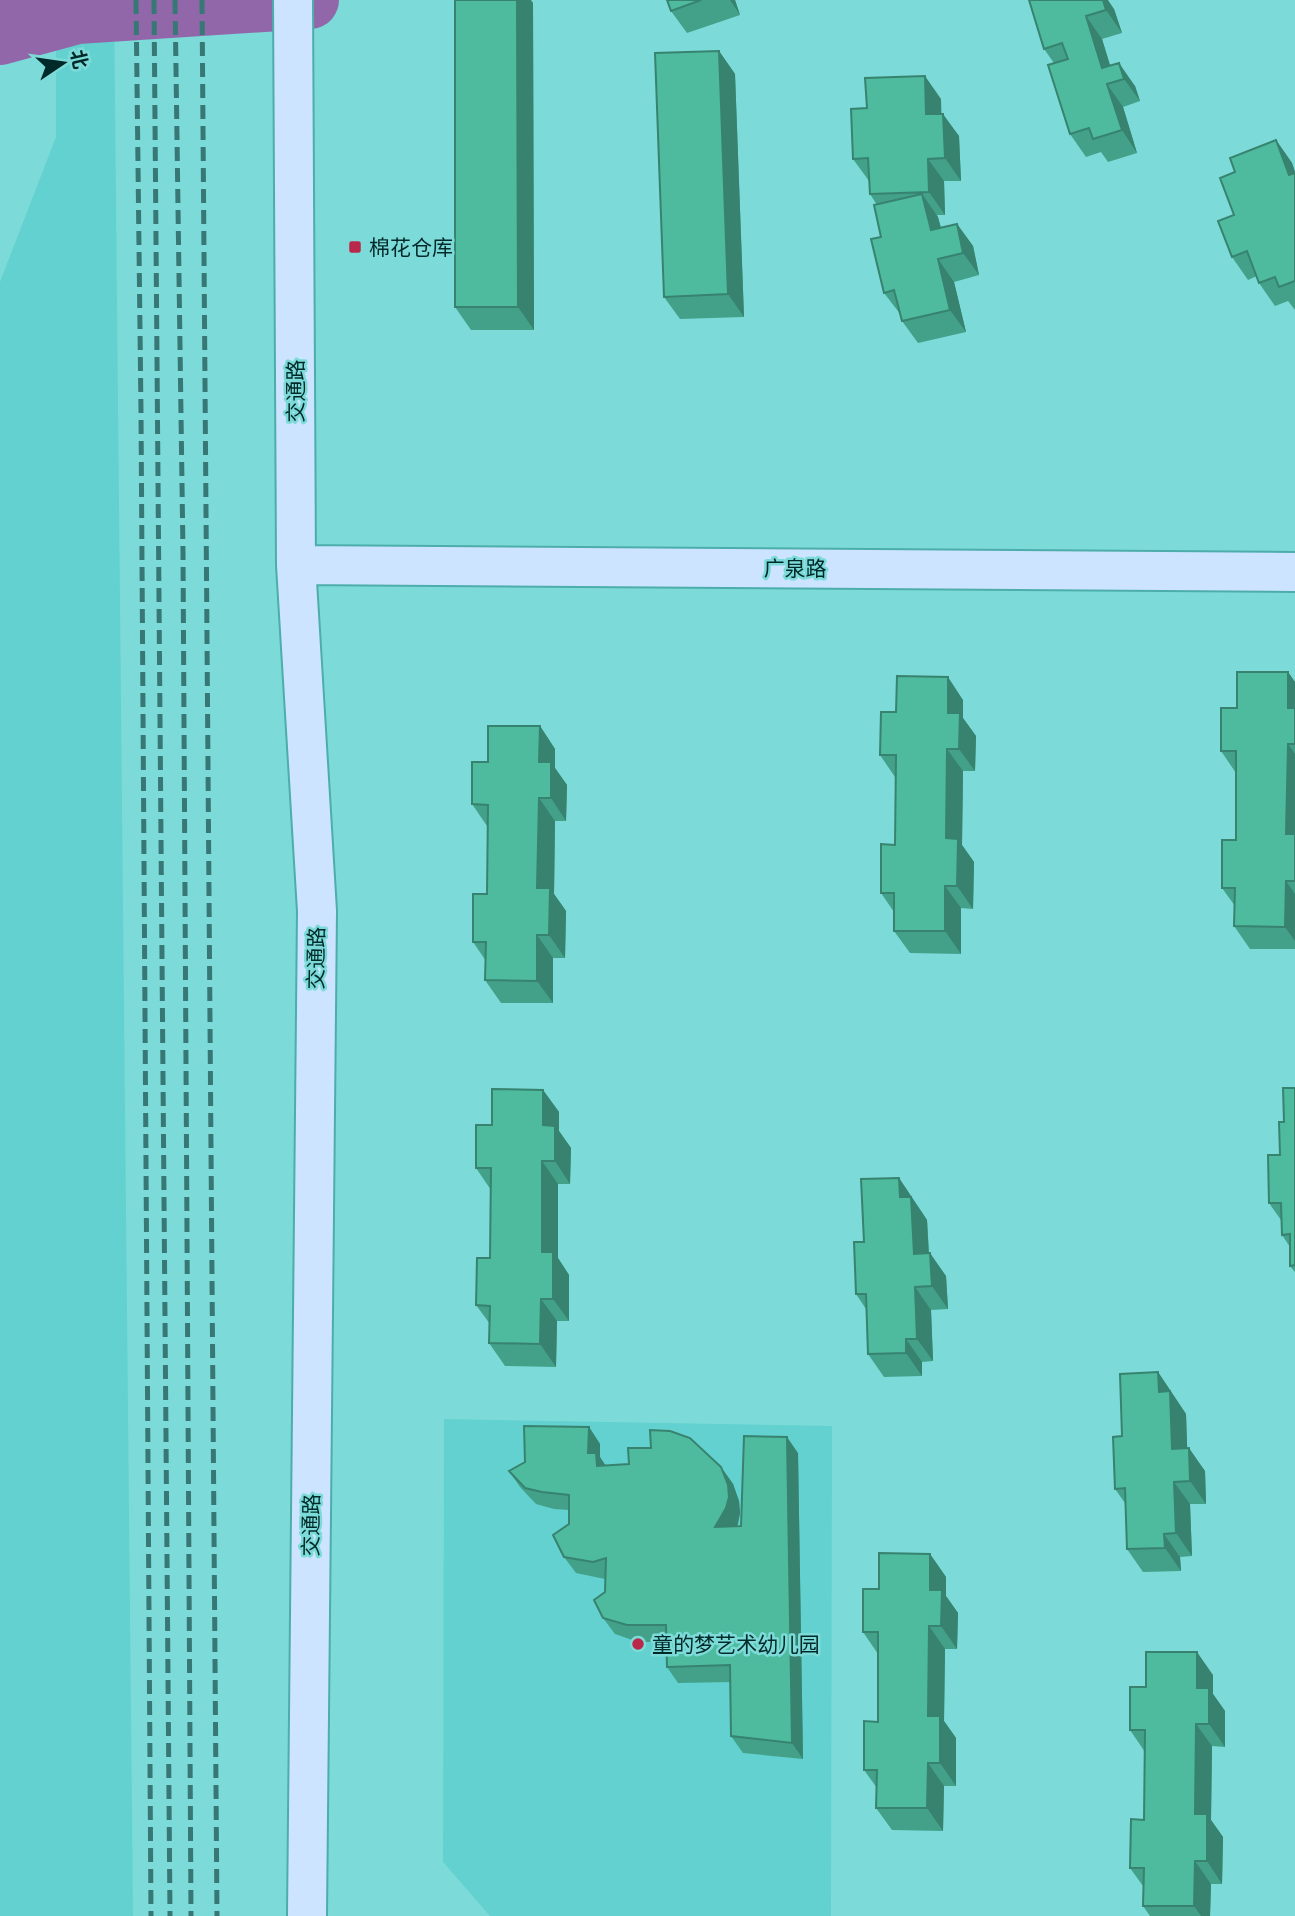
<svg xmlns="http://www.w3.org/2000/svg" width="1295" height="1916" font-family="Poppins,'Noto Sans SC',sans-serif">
  <rect width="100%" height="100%" fill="#7cdbd8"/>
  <!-- built -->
  <path fill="#63d1cf" d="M56,0H114L133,1916H0V282L56,137Z
    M444,1419L832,1426L831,1916H490L443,1862Z"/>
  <!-- water -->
  <path fill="#9267a9" d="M0,0H77L92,14L43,43L0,53Z"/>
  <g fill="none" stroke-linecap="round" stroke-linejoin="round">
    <!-- river -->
    <path stroke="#9267a9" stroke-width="58" d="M0,36L77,15L310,0"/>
    <defs>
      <path id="secondary" d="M293,0L296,565L317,911L307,1916
        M296,565L1295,572"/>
    </defs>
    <!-- secondary casing -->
    <use href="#secondary" stroke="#4cadab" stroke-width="42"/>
    <!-- secondary -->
    <use href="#secondary" stroke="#cce4ff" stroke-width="38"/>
    <!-- rail -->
    <path stroke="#377876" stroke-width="5" stroke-dasharray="14 7" stroke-linecap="butt" d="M136,0L141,412L151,1916
      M154,0L170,1916
      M175,0L183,553L191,1916
      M202,0L217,1916"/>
  </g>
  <!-- wall -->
  <path fill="#43a189" d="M667,0H735L740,15L687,33L671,11Z
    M1029,0L1114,9L1122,33L1102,39L1110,66L1135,86L1140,101L1123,107L1137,153L1108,162L1101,152L1086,157L1070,134L1054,63L1044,49Z
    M533,3L534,330H471L455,307Z
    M719,51L735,74L744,317L680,319L664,297Z
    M941,99V114L959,136L961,181H944L945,215H937L941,227L957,224L973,246L979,275L954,282L966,332L918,343L902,321L901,315L884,293L881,237L877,205L870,194L869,181L853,159L867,108Z
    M1276,140L1292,163L1295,172V310L1288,301L1275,306L1259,283L1257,276L1248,280L1232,257L1235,172Z
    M1288,672L1295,682V949H1250L1234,926L1235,906L1222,888L1236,840V773L1221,751L1237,708Z
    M963,700V718L976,736L975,771H963L962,845L974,862L973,909L961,908V954L910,953L894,931V912L881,893L895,845V777L880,755L896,712Z
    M540,726L555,749V768L567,785L566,821H555L554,894L566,911L565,958H553V1003H501L485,980L486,961L473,942L487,894V826L472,804L488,762Z
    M1295,1088V1272L1290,1266V1247L1282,1235L1281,1220L1269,1203L1280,1155L1284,1122Z
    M543,1090L559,1112V1131L571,1148L570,1184H558V1258L569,1275V1321H557L556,1367L505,1366L489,1343L490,1324L476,1305L490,1258L491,1190L476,1168L492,1125Z
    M899,1178L927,1220L929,1253L946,1276L948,1309L931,1310L933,1361L922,1362V1376L884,1377L868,1354L866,1309L856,1294L864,1242Z
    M1158,1372L1186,1414L1187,1448L1205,1471L1206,1504H1190L1192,1556L1180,1557L1181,1571L1143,1572L1127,1549L1125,1503L1115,1489L1122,1436Z
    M589,1427L600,1444V1457L605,1466L721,1467L733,1484L739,1501L740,1513L737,1526H741L798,1453L803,1759L743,1753L731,1736V1682L678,1683L667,1667L666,1642H638L615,1634L603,1618L605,1579L576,1573L564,1557L569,1524V1510L554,1509L536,1504L520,1487L509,1471Z
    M930,1554L946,1577V1596L958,1613L957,1649H945L944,1721L956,1738V1786H944L943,1831L892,1830L876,1808L877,1788L864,1770L878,1722V1654L863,1632L879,1589Z
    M1213,1675V1694L1225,1711V1747L1212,1746L1211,1820L1223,1837L1222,1884H1211L1210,1916H1150L1143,1906V1886L1130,1868L1144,1820L1145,1752L1130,1730Z"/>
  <!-- shaded-wall -->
  <path fill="#37836f" d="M517,0H531L533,3L534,330L518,307Z
    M730,0H735L740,15Z
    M1103,0H1108L1114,9L1122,33L1106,10Z
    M1086,16L1102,39L1115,81L1102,68Z
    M719,51L735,74L744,317L728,294Z
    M1119,63L1135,86L1140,101L1124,79Z
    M925,76L941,99L942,137L926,114Z
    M1107,84L1123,107L1137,153L1122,130Z
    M943,114L959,136L961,181L945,158Z
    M1276,140L1292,163L1295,172V184L1289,175Z
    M928,159L944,181L945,215L929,192Z
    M922,194L938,217L947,252L931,230Z
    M957,224L973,246L979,275L963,253Z
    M938,259L954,282L966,332L950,310Z
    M1288,672L1295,682V719L1288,708Z
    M948,677L963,700V718L976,736L975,771L959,749L948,713Z
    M540,726L555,749V768L567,785L566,821L551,798L539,762Z
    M1288,744L1295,754V847L1286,834Z
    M947,749L963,771L962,845L974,862L973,909L957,886L946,838Z
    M539,798L555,821L554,894L566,911L565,958L549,935L537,888Z
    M1286,881L1295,894V941L1285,927Z
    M945,886L961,908V954L945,931Z
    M537,935L553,958V1003L537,981Z
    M543,1090L559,1112V1131L571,1148L570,1184L555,1161L543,1125Z
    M542,1161L558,1184V1258L569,1275V1321L553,1299L542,1252Z
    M899,1178L927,1220L930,1277L914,1254L900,1197Z
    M930,1253L946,1276L948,1309L932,1286Z
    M915,1287L931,1310L933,1361L917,1339Z
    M541,1299L557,1321L556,1367L540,1344Z
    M906,1339L922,1362V1376L906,1353Z
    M1158,1372L1186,1414L1188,1471L1172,1449L1159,1392Z
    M589,1427L600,1444V1457L608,1469L609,1483L588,1453Z
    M787,1437L798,1453L803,1759L792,1743Z
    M1189,1448L1205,1471L1206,1504L1190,1481Z
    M721,1467L733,1484L739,1501L740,1513L738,1524L727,1544L715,1527Z
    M1174,1482L1190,1504L1192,1556L1176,1533Z
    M1164,1534L1180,1557L1181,1571L1165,1548Z
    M930,1554L946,1577V1596L958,1613L957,1649L941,1626L930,1590Z
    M929,1626L945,1649L944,1721L956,1738V1786L940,1763L928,1716Z
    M1197,1652L1213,1675V1694L1225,1711V1747L1209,1724L1197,1688Z
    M1196,1724L1212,1746L1211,1820L1223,1837L1222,1884L1207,1861L1195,1814Z
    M928,1763L944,1786L943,1831L927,1808Z
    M1195,1861L1211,1884L1210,1916H1201L1194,1906Z"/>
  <!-- building -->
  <path fill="#4ebb9f" stroke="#37836f" stroke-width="2" d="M455,0H517L518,307H455Z
    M667,0H701L671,11Z
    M1029,0H1103L1106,10L1086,16L1102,68L1119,63L1124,79L1107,84L1122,130L1093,139L1089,128L1070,134L1048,65L1068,59L1062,43L1044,49Z
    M719,51L728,294L664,297L655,53Z
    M925,76L926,114H943L945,158L928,159L929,192L870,194L868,158L853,159L851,109L867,108L865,78Z
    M1276,140L1289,175L1295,173V281L1279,287L1275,277L1259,283L1247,251L1232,257L1218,221L1234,215L1220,178L1235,172L1230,158Z
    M922,194L931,230L957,224L963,253L938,259L950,310L902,321L894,290L884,293L871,239L881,237L874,205Z
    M1237,672H1288V708H1295V744H1288L1286,834H1295V881H1286L1285,927L1234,926L1235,888H1222V840H1236V751H1221V708H1237Z
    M897,676L948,677V713H960L959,749H947L946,838L958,839L957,886H945V931H894V893H881V844L895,845L896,755H880L881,712H896Z
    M488,726H540L539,762H551V798H539L537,888H550L549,935H537V981L485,980L486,942H473V894H487L488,805L472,804V762H488Z
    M1283,1088H1295V1265L1290,1266V1234L1282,1235L1281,1203H1269L1268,1155H1280L1279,1122H1284Z
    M492,1089L543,1090V1125L555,1126V1161H542V1252H553V1299H541L540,1344L489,1343L490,1306L476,1305L477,1258H490L491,1168H476V1125H492Z
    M899,1178L900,1197H911L914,1254L930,1253L932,1286L915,1287L917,1339H906V1353L868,1354L866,1294H856L854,1242H864L861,1179Z
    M1158,1372L1159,1392L1170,1391L1172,1449L1189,1448L1190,1481L1174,1482L1176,1533L1164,1534L1165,1548L1127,1549L1125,1488L1115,1489L1113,1437L1122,1436L1120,1374Z
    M524,1426L589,1427L588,1453H596L597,1466L629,1464L628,1448H651L650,1430L670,1431L690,1438L721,1467L728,1485L729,1497L726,1508L715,1527L741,1526L744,1436L787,1437L792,1743L731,1736L730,1665L667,1667L666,1625H627L603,1618L594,1600L605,1592L606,1558L593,1562L564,1557L553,1535L569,1524V1495L542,1492L525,1488L509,1471L525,1462Z
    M879,1553L930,1554V1590H942L941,1626H929L928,1716H940V1763H928L927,1808H876L877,1770H864V1721L878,1722V1632H863V1589H879Z
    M1146,1652H1197V1688H1209V1724H1196L1195,1814H1207V1861H1195L1194,1906H1143L1144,1868H1130L1131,1819L1144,1820L1145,1730H1130V1687H1146Z"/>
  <!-- markers -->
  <g fill="#b9284a" stroke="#7cdbd8" stroke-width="2.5">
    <rect x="348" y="240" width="14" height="14" rx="3.5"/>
    <circle cx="638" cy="1644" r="7"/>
  </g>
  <g text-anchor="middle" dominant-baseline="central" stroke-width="5" stroke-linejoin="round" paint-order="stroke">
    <!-- poi labels -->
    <g font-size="21" fill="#002a29" stroke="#7cdbd8" text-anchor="start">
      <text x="369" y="247">棉花仓库</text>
      <text x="652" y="1644">童的梦艺术幼儿园</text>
    </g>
    <!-- street labels -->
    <g font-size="21" fill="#002a29" stroke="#7cdbd8">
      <text transform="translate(295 391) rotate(-90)">交通路</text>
      <text x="795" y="568">广泉路</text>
      <text transform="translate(316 958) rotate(-89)">交通路</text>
      <text transform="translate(311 1525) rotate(-89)">交通路</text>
    </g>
  </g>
  <!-- north arrow -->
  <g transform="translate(63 63) rotate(77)" stroke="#7cdbd8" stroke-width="5" paint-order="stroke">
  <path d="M0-5L12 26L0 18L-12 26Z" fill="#002a29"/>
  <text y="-10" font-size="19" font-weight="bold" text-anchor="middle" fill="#002a29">北</text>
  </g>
</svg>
